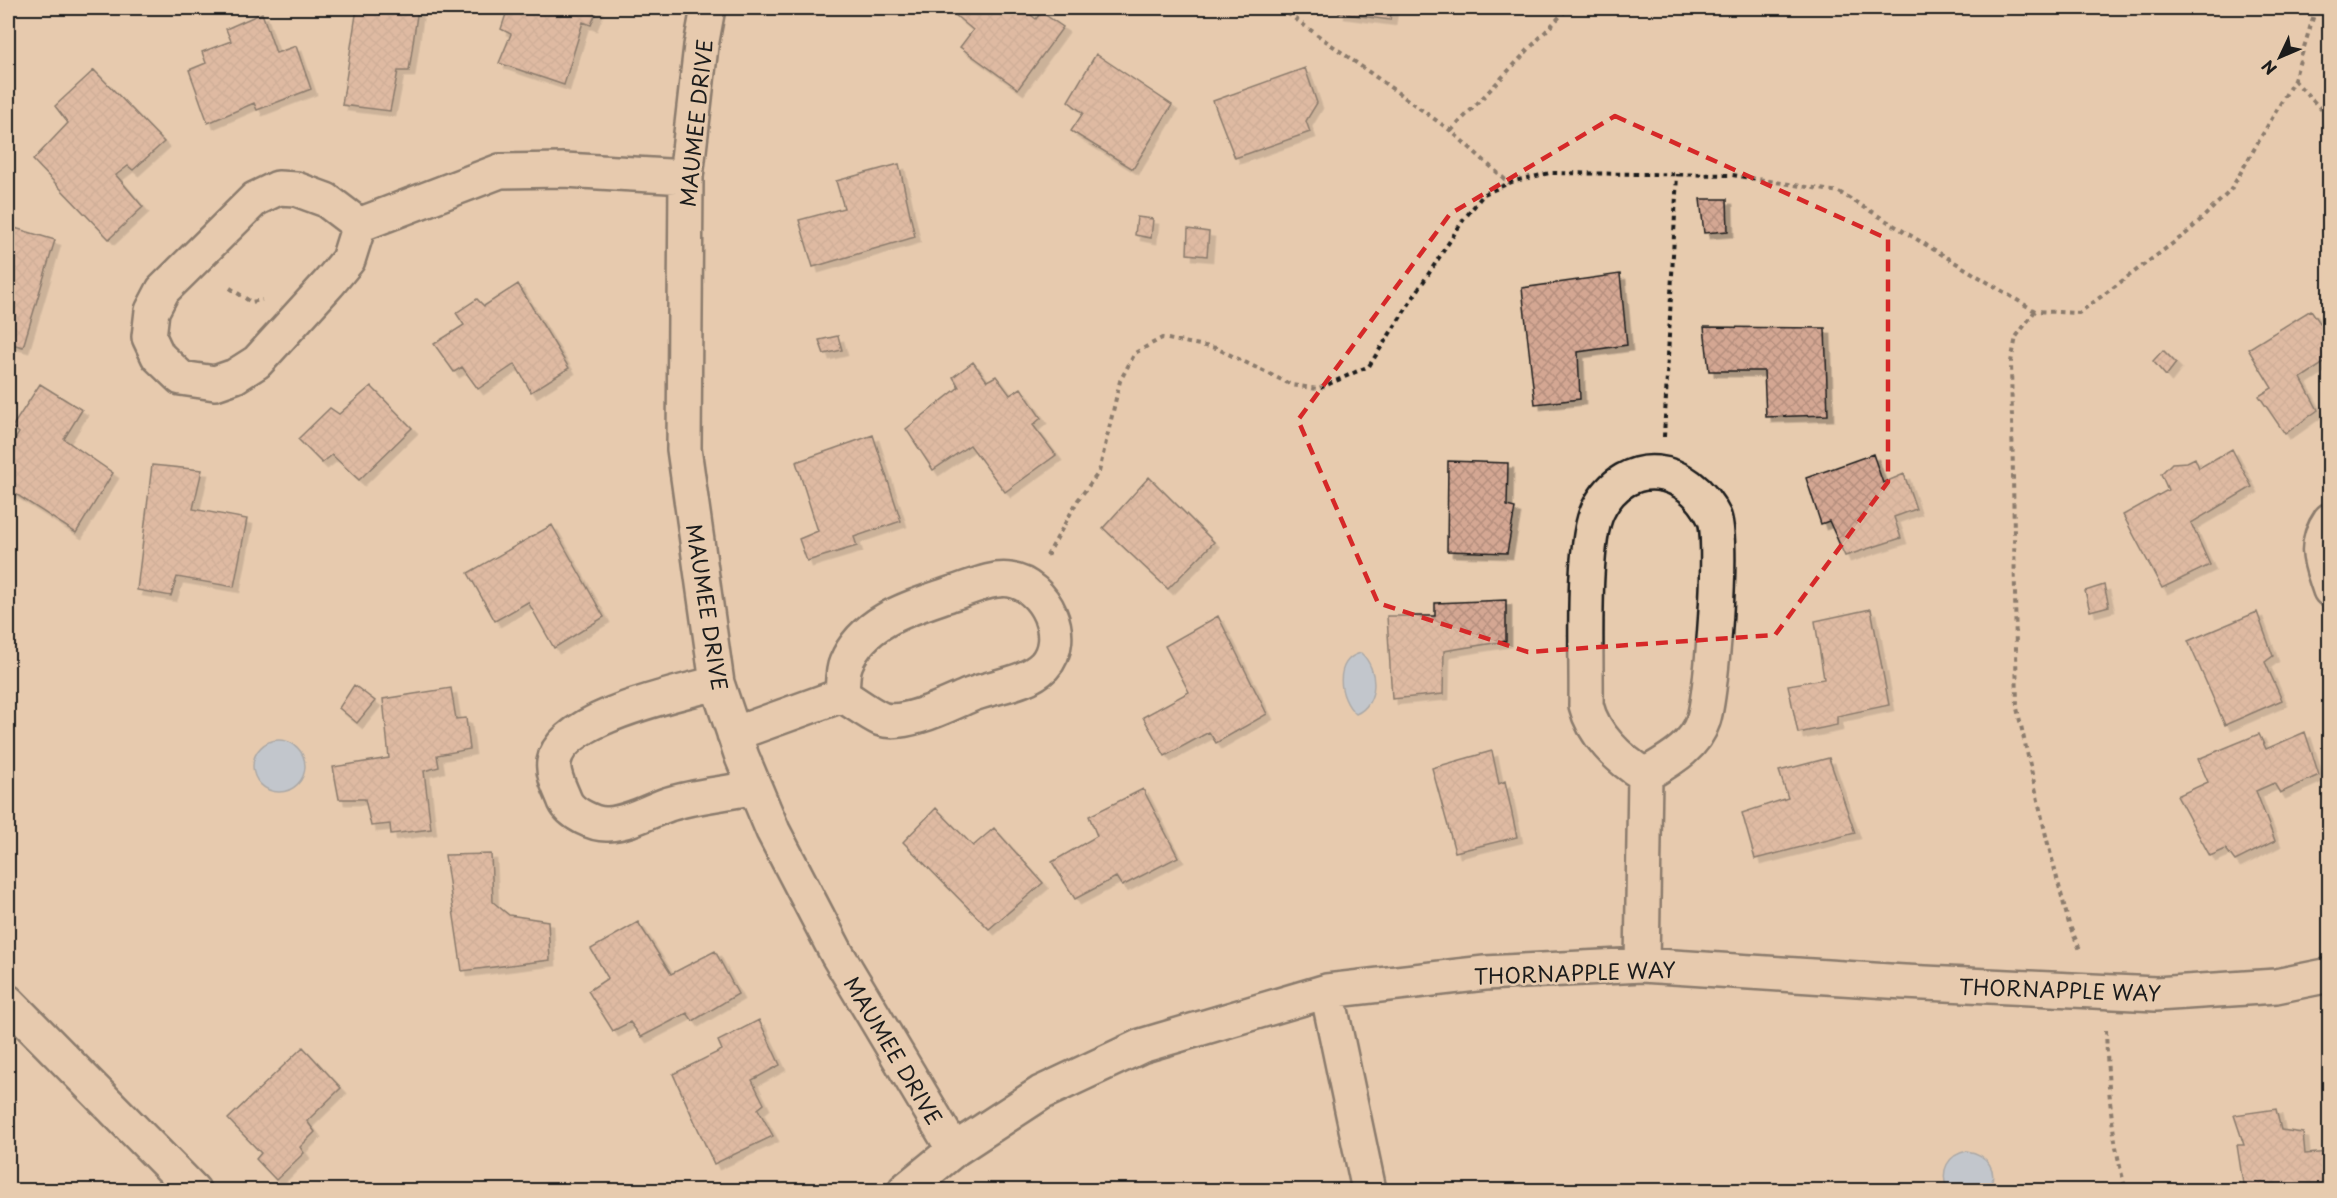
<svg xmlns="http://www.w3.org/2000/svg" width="2337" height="1198" font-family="'Playpen Sans',sans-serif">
  <defs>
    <pattern id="building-cross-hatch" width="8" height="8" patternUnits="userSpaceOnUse" patternTransform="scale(1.5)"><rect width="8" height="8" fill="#d4a793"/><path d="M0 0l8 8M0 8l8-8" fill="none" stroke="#b58f7e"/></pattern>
    <filter id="shadow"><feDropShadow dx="5.5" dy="5.5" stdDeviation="0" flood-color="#0004"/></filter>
  </defs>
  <rect width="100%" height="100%" fill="#e7cbae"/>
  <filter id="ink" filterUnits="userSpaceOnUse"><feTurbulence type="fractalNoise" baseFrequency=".0167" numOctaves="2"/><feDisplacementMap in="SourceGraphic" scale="12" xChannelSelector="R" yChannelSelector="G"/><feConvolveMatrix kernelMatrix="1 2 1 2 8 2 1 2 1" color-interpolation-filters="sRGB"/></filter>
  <g filter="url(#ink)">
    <!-- water -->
    <path fill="#96c2ef" stroke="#65809b" stroke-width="1.5" d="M1361,653C1379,669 1379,704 1356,714C1338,699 1333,659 1361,653Z
      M253 766a26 26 0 1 1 52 0a26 26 0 1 1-52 0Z
      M1967,1151C1987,1154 2000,1171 1988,1190L1947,1189C1940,1171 1947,1155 1967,1151Z"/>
    <!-- building -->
    <path fill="url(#building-cross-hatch)" stroke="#1c1c1c" stroke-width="1.5" filter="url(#shadow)" d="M357,8H418L409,71H398L390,111L342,105Z
      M508,8H598L591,25L583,22L564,85L499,63L511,34L501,29Z
      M961,8H1022L1036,19L1041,12L1063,27L1018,89L960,47L973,30L955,15Z
      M1340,8H1392L1390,20L1339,13Z
      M262,13L276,53L296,46L311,89L257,110L254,103L208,123L189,70L206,63L202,52L231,41L226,29Z
      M1096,54L1172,105L1133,169L1071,131L1083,113L1068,101Z
      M1305,68L1317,103L1306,121L1310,132L1235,158L1213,101Z
      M94,70L164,142L133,170L128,166L116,175L143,207L109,239L33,160L68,123L55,106Z
      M899,164L915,237L813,267L799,220L844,208L836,181Z
      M1700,199H1727L1728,231L1704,233Z
      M1137,217L1153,219L1151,238L1135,235Z
      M8,226L55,240L23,347L8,343Z
      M1188,229L1209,232L1207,256L1187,254Z
      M1620,274L1627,345L1578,352L1580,399L1535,404L1522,288Z
      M518,284L569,368L531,392L515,364L478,389L462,367L454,372L434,344L464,325L456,313L477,299L484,306Z
      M2311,310L2330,337V359L2301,378L2318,410L2285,434L2259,396L2272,388L2248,349Z
      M1704,327L1825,328L1828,415L1766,417L1764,371H1709Z
      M838,336L842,350L824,354L819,340Z
      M2163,350L2176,363L2166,376L2153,361Z
      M973,362L987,381L996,376L1010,395L1021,388L1041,418L1033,425L1056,455L1005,492L970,445L933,470L906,429L959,387L953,377Z
      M40,384L82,410L64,439L113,473L76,533L8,489V450L19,433L12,427Z
      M371,386L412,428L359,480L332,455L322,463L298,439L330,408L339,414Z
      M873,435L901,521L854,537L857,546L807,561L799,539L818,531L796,462Z
      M2232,449L2252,487L2191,523L2210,565L2162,588L2123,515L2168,490L2161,474L2172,463L2187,462L2195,458L2199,468Z
      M1873,454L1883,483L1904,474L1916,509L1894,517L1901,538L1845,556L1829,521L1821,524L1806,478Z
      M1448,461L1508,463L1507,506L1515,508L1507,553L1447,551Z
      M152,465L202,470L193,509L247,519L234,587L177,577L171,596L137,590Z
      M1149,477L1214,542L1168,589L1103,528Z
      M552,525L604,617L554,648L528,602L495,621L468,573Z
      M2104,585L2109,606L2090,611L2085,591Z
      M1506,600V641L1444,651L1443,694L1392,699L1387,616H1435V603Z
      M1871,609L1889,705L1837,716V725L1798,733L1788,685L1824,679L1815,621Z
      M2257,612L2273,656L2265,662L2282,700L2225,725L2188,641Z
      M1218,616L1267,714L1216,743L1209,732L1165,756L1143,717L1189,692L1165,646Z
      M354,685L375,701L357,723L339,708Z
      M451,688L456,719L466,718L470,749L437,755L439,767L424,771L431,829L391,834L390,824L371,826L365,799H339L333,767L389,758L383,699Z
      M2305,732L2319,775L2280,793L2274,783L2256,791L2275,841L2235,861L2226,849L2210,856L2177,796L2208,782L2198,759L2259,734L2266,749Z
      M1492,751L1499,784L1505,781L1517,837L1455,852L1432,768Z
      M1829,758L1855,833L1755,859L1742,813L1788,798L1779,771Z
      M1143,789L1178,857L1122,886L1116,877L1075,899L1052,862L1097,836L1089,816Z
      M936,808L973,846L994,828L1043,883L989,929L903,842Z
      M491,854L493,902L509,915L548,921L550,960L462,971L445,855Z
      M638,922L671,974L715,951L738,994L693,1021L687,1013L641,1037L630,1022L613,1031L588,991L608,978L591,949Z
      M759,1020L780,1065L752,1080L764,1104L758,1109L773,1136L714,1164L673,1074L722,1050L718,1041Z
      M303,1047L341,1088L307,1121L315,1132L300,1147L304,1153L276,1180L256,1159L261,1153L228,1119Z
      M2276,1109L2281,1130L2303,1133L2305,1154L2330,1152V1190H2244L2237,1145H2244L2234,1115Z"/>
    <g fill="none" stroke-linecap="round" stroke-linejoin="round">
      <defs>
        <path id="street" d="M708,8L701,46L686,177L684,449L717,683L742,757L773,831L837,954L954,1150
          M359,225L326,200L296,189L278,188L255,199L163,290L152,311L149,337L158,356L181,378L215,383L235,376L257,362L329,283L348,260L359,225L500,171L564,170L686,177
          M2330,520C2312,546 2321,563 2330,590
          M717,683C680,693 561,717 554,762C552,775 561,790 565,801C571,814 595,825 608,824C629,823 649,811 669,804C697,795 725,794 754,787
          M734,734L842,695C854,702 868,713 881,719C904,727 947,705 968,696C991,686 1025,685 1044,666C1070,638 1045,585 1010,580C992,577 970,588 953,593C913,607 864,619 846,663C842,672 843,685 842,695
          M1642,965L1645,775C1668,761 1694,748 1703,721C1712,696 1724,537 1714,517C1689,465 1626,454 1598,510C1581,544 1587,661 1586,705C1593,734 1619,760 1645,775
          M1327,991L1369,1190
          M8,1002L193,1190
          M905,1190L954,1150L1041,1093L1141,1046L1327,991L1485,973L1642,965L1904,982L2156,994L2276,986L2330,975"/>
      </defs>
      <!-- street casing -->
      <use href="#street" stroke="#1c1c1c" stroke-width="38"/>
      <!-- path -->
      <path stroke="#1c1c1c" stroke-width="4" stroke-dasharray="4.5 4.5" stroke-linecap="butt" d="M1280,8L1451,131L1509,183
        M2294,80L2330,119
        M1451,131L1568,8
        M230,288L251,302L262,300
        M2035,311L2016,337L2011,362L2017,708L2047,840L2069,924L2081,952
        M1664,437L1677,174
        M1047,556L1078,500L1099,472L1120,381L1135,353L1162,338L1216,348L1292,385L1318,389L1369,366L1464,219L1484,194L1514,181L1550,173L1732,175L1839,192L2035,311L2079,313L2188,232L2230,191L2294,80L2316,8
        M2106,1030C2108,1084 2111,1139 2126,1190"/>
      <!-- street -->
      <use href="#street" stroke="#e7cbae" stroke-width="33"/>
    </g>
  </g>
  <!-- marked area -->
  <path d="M0 0H2337V1198H0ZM1615,116L1888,239V482L1775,635L1528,652L1378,603L1298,420L1450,214Z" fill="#e7cbae" fill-opacity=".55" fill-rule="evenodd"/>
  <path fill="none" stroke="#d62828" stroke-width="4.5" stroke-dasharray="12 8" stroke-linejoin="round" d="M1615,116L1888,239V482L1775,635L1528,652L1378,603L1298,420L1450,214Z"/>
  <g text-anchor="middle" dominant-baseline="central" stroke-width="5" stroke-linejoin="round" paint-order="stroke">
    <!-- street labels -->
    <g font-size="21" fill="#1c1c1c" stroke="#e7cbae">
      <text transform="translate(695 123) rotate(-84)">MAUMEE DRIVE</text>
      <text transform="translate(708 607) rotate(81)">MAUMEE DRIVE</text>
      <text transform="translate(1575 972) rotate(-2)">THORNAPPLE WAY</text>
      <text transform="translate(2060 989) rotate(2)">THORNAPPLE WAY</text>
      <text transform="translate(894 1050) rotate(59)">MAUMEE DRIVE</text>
    </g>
  </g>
  <!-- margin -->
  <rect width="2337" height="1198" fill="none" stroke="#e7cbae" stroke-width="30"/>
  <rect x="15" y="15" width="2307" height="1168" fill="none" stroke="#1c1c1c" stroke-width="2" filter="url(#ink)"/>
  <!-- north arrow -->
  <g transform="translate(2280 57) rotate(226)" stroke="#e7cbae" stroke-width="4.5" paint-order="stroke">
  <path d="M0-4.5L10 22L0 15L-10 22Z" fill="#1c1c1c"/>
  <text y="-9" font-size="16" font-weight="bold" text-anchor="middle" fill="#1c1c1c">N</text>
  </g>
</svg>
